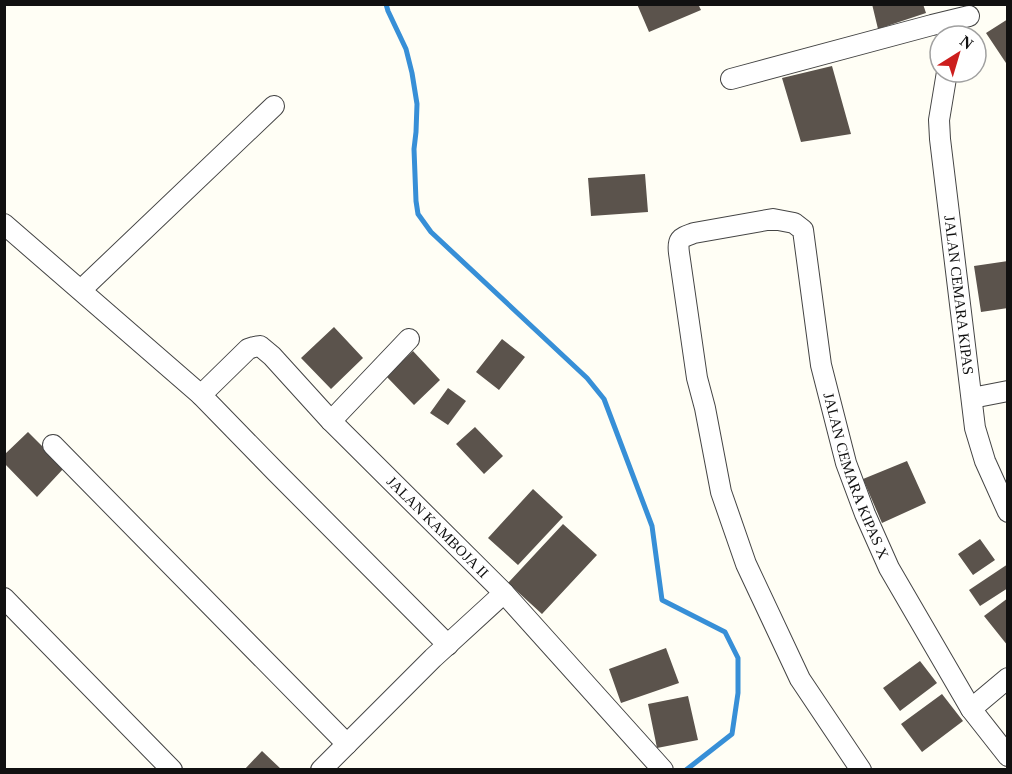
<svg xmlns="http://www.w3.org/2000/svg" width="1012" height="774" font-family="'Times New Roman',serif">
  <rect width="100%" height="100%" fill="#fffef5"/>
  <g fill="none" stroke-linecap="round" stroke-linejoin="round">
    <!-- stream -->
    <path stroke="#378fd7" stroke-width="5" d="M386,4L388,11L406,49L412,73L417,104L416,132L414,149L416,201L418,214L431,232L587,378L604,399L652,526L662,600L725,632L738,658V693L732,734L686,770"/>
  </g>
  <!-- building -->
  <path fill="#5b534c" d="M637,4H698L701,10L649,32Z
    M872,4H923L926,13L878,29Z
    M1008,19V66L986,33Z
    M832,66L851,134L801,142L782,78Z
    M645,174L648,212L591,216L588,178Z
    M1008,261V308L981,312L974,266Z
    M334,327L363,358L331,389L301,358Z
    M502,339L525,357L499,390L476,372Z
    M413,351L440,380L414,405L386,376Z
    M448,388L466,401L448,425L430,413Z
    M475,427L503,456L484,474L456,444Z
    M28,432L64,468L37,497L4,463V455Z
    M907,461L926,503L882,523L863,479Z
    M533,489L563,517L518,565L488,538Z
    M563,524L597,555L542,614L508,583Z
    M980,539L995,560L973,575L958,554Z
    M1008,564V588L980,606L969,590Z
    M1008,598V646L984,616Z
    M666,648L679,683L621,703L609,669Z
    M920,661L937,683L900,711L883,688Z
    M942,694L963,721L922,752L901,724Z
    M688,696L698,740L657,748L648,704Z
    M262,751L282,770H244Z"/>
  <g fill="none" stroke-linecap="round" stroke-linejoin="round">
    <defs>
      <g id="minor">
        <path id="s1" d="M947,72L939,120L940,139L975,428L985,461L1008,512"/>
        <path d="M731,79L932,25L969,16"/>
        <path d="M4,224L201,395L276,472L448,645"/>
        <path d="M81,290L274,106"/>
        <path id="s2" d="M201,395L248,349L254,347L260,346L272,356L331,421L504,593L663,770"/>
        <path d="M972,398L1008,391"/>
        <path d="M331,421L409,339"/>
        <path d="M53,445L347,744"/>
        <path d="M4,598L172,770"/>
        <path d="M971,709L1008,678"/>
        <path d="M321,770L433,658L504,593"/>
        <path id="s3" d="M861,770L800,679L746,564L721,492L705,408L697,378L679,253C677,238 681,238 694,233L773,219L794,223L803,230L821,365L846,463L865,514L889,568L971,709L1008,756"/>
      </g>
    </defs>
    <!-- minor casing -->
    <use href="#minor" stroke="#444" stroke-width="22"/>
    <!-- minor -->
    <use href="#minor" stroke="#fff" stroke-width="20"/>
  </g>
  <g text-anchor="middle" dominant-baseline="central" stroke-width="6" stroke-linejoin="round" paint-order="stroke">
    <!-- street labels -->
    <g font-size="15" fill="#111" stroke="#fff">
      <text stroke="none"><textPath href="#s1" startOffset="225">JALAN CEMARA KIPAS</textPath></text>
      <text stroke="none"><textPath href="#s3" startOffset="950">JALAN CEMARA KIPAS X</textPath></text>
      <text stroke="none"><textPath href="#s2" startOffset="332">JALAN KAMBOJA II</textPath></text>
    </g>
  </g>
  <!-- border -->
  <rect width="1012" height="774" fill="none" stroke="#111111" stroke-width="12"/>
  <!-- north arrow -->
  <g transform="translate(958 54) rotate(37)"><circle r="28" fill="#ffffff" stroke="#a0a0a0" stroke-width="1.5"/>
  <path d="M0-4.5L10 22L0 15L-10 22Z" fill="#cc1e1d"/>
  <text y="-9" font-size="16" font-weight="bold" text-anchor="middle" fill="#111111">N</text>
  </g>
</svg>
